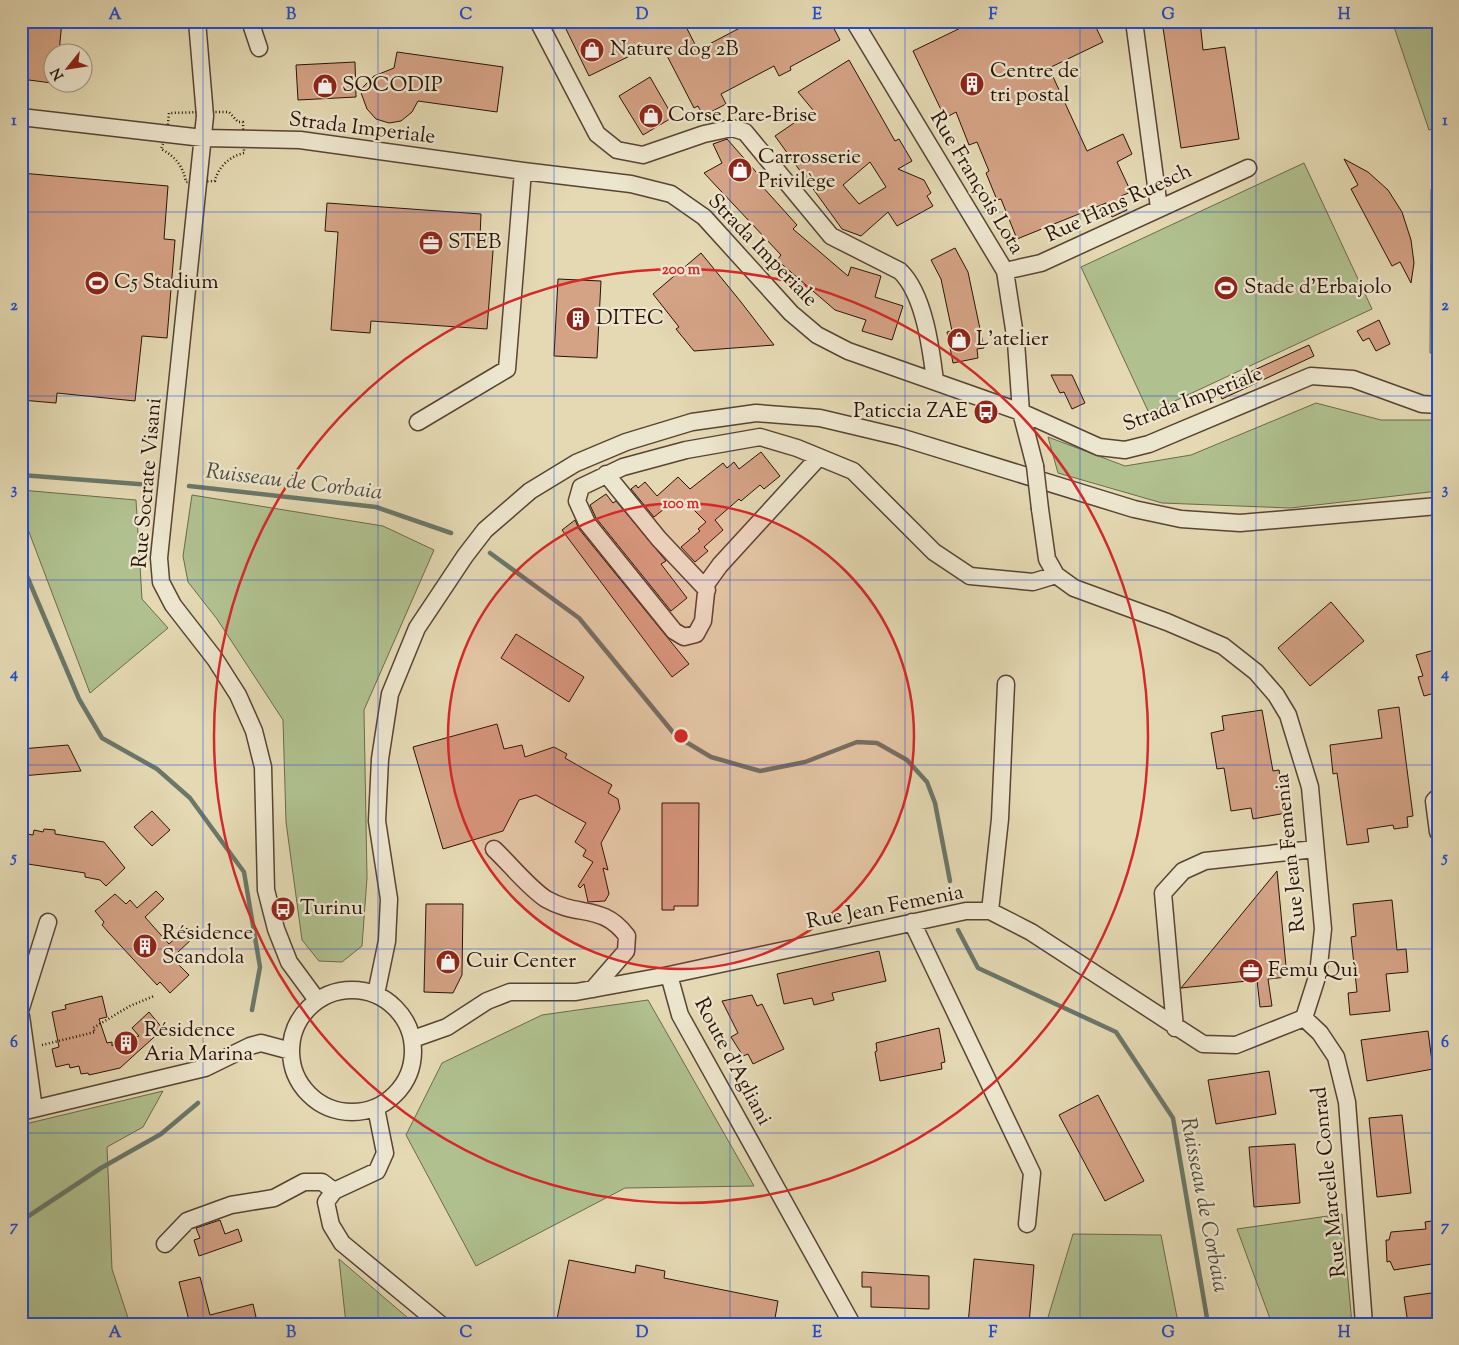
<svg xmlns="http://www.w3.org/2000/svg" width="1459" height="1345" font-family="'Sorts Mill Goudy',serif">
  <rect width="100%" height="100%" fill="#e4d9b3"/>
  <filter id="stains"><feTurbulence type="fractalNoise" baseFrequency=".004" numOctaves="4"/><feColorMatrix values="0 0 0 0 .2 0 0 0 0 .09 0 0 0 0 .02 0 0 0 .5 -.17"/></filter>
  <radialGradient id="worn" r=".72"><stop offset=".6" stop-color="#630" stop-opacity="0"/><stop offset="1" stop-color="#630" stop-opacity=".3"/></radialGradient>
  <!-- green -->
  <path fill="#b0c08f" stroke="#6c6a4b" d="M1392,21H1438V127L1429,130Z
    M1304,163L1372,309L1149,413L1081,267Z
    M1431,189H1438V353H1430Z
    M1316,403L1381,420H1438V491L1290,508L1162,503L1058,473L1048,437L1125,466L1191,455Z
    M21,490L136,500L142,599L168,628L90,693L21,511Z
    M192,495L383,526L434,550L364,710L367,878L362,946L342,962L319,961L302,940L286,822L283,720L217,619L188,582L183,556Z
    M648,1000L754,1186L625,1188L476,1266L406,1135L442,1063L542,1015Z
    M163,1091L143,1127L107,1147L112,1269L130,1324H21V1125Z
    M1342,1214L1352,1324H1272L1237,1229Z
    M1073,1234L1161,1235L1177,1317L1155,1324H1046Z
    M339,1259L415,1324H346Z"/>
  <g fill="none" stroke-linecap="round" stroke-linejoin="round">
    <!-- stream -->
    <path stroke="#6a7769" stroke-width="4.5" d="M21,475L151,485
      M189,486L376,507L451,533
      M490,553L579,618L676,736L711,757L760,771L805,762L857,742L877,743L907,760L927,782L935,803L950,881
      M21,562L79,699L102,738L157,769L190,798L244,872L260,967L252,1010
      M958,930L978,968L1116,1032L1173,1118L1208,1324
      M21,1221L101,1168L161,1134L198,1103"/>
  </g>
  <!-- building -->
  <path fill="#d4a285" stroke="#291307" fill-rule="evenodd" d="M21,21H62L59,52H52V83L21,79Z
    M577,21H683L698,50L753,21H830L840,40L790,67L791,70L779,76L774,66L721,94L726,104L703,116L698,106L694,108L661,44L648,51L646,48L589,76L565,27Z
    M975,21H1093L1103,42L1049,68L1087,151L1123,134L1132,154L1117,162L1131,192L1121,196L1127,210L1112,217L1106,203L1017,239L1001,199L997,200L986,173L989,171L977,142L969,145L956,112L945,118L913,51Z
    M1162,21H1200L1203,50L1225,47L1239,139L1181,148Z
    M397,52L503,67L497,112L418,101L412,112L401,121L389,123L376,119L367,109L360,90L374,76L394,68Z
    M849,60L895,141L899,139L912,161L898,169L924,180L931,193L927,196L933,206L897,226L888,212L861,236L842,229L775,136L813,110L798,92ZM870,162L886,187L859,204L843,185Z
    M355,62L356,97L298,100L296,65Z
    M650,77L673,117L643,135L619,96Z
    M727,139L764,181L761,185L797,225L793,229L848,276L851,267L881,276L875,297L903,306L892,340L862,331L866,320L835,310L777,260L781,255L704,173L722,163L713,144Z
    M1344,159L1368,172L1388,190L1402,212L1411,240L1414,263L1411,283L1400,262L1392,266L1351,189L1358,185Z
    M21,173L168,186L164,239L175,240L167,338L142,336L135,401L57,393L56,403L21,400Z
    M327,203L481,214L480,237L494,238L487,329L371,321L370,333L331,330L338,232L325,231Z
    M955,248L968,272L984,348L977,349L978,358L953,363L947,332L952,331L941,279L931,260Z
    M701,253L741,302L774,345L694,351L676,329L679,327L653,294Z
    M558,279L601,281L597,358L554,356Z
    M1379,320L1390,344L1376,351L1369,338L1363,341L1357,331Z
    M1309,345L1314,356L1222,399L1217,387Z
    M1051,375H1072L1085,403L1072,409L1064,392L1060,393Z
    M761,452L780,476L764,489L760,485L741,501L739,499L715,520L723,530L704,547L708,551L695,562L681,547L700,531L698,529L706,522L687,503L681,509L674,501L654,517L631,489L636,485L638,488L645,482L657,496L678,477L690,489L723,463L727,468L734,462L739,469Z
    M606,494L613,503L616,501L666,561L661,564L687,598L671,611L596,518L590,505Z
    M575,520L579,529L689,664L672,677L562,530Z
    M1331,602L1364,641L1310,686L1278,648Z
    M516,634L584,677L569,702L501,658Z
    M1438,649V692L1424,696L1418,677L1423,676L1416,655Z
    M1399,707L1413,816L1407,817L1408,827L1394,829L1393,825L1367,829L1369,842L1347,845L1337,773L1333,774L1330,745L1382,738L1378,710Z
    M1262,710L1273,771L1279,770L1286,813L1253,819L1251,808L1231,811L1224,768L1217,769L1211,733L1224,730L1222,716Z
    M497,724L504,749L522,745L525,757L554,747L567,754L565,758L612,785L608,793L618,799L620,809L601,843L608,870L603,868L609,894L605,901L588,902L584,884L580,888L578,886L593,862L583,856L586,850L575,842L586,823L536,795L519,800L503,831L443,849L413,747Z
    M68,745L81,771L21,776V749Z
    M662,803H699L698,906H674V910H662Z
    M152,811L170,830L152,846L134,827Z
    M44,829L55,830V834L104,842L125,868L106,886L100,880L85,877V873L28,864V861L21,860V833L33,835L34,830L43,832Z
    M1277,871L1287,977L1268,979L1272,1006L1260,1007L1257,980L1181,988Z
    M156,891L164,899L145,917L152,925L169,944L187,928L195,936L177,953L184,961L179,965L189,975L170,993L160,982L157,985L109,933L102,925L104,922L95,911L115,894L126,904L130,900L137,908Z
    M1392,900L1397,950L1406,949L1408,972L1386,974L1390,1011L1350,1015L1348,993L1357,992L1351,937L1356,936L1353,904Z
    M426,904H463L462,975L453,993L424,992Z
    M879,951L886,981L832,993L834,1000L814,1005L812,998L784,1004L777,974Z
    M752,995L757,1006L762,1004L784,1049L753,1064L748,1054L743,1056L731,1037L738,1033L722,1001Z
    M102,996L107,1017L99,1019L107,1043L112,1042V1046L118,1041L139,1036L132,1028L149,1012L163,1029L120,1068L89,1075L88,1073L81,1074L79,1066L70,1068L69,1064L56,1067L52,1049L59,1047L52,1012L66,1009L65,1005Z
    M939,1028L945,1062L941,1063L942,1069L880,1081L875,1052L877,1051L876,1043Z
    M1428,1031L1433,1069L1367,1081L1361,1040Z
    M1269,1071L1276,1114L1216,1124L1208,1080Z
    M1098,1095L1144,1181L1105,1201L1059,1115Z
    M1402,1115L1411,1193L1377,1197L1369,1118Z
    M1295,1144L1300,1203L1254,1207L1249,1147Z
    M220,1220L225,1234L238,1229L242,1241L199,1256L194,1240L200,1238L196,1228Z
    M1438,1220V1263L1394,1270L1390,1261L1387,1262L1386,1240H1389L1391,1232L1426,1229L1425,1222Z
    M974,1259L1034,1265L1029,1324H968Z
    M569,1260L635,1273L636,1265L665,1271L664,1278L778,1301L774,1324H556Z
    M862,1272L929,1276V1309L871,1307V1287H862Z
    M200,1277L210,1315L253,1304L256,1317L231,1324H190L179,1282Z
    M1438,1292V1324H1408L1404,1297Z"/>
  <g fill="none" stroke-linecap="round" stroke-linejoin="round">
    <defs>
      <path id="minor" d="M197,21L205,116L159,558L161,582L173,605L215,659L238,695L254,731L263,767L266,890L276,929L289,962L317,1000
        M250,21L259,48
        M538,21L597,134L617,150L643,155L704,134L732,128L745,132L831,236L900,271C924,294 931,348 935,381
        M854,21L1005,271L1016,342L1021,412L1035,466
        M1134,21L1159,208
        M21,117L203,138L300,140L523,171L631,184L671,194L704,217L791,313L817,335L848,351L1021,412L1099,447L1125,450L1149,444L1311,376L1353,379L1422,404L1438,405
        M1005,271L1041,263L1248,168
        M418,422L507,369L523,171
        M819,457L720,565L707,583L703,621L696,634L684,637L674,631L587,523L577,501L581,487L623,467L686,450L760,437L797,448L853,471L934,552L970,576L1033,582L1056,575
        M606,474L659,539L707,590
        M1040,509L1047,559L1056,575L1074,588L1167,622L1223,646L1256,672L1276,695L1288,715L1310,787L1323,929L1318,974L1304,1018
        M1438,797L1434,801L1438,832
        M494,849C509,863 529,888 546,899C579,918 602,903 627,936L626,951L593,989
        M990,911L1000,819L1006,684
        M912,922L1032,1173L1027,1224
        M669,975L680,1015L852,1324
        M291 1051a61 61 0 1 1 122 0a61 61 0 1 1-122 0Z
        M376,994L387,941L389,899L377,821L380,759L390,694L417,628L465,556L485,530L530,491L576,463L626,442L692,422L756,413L820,418L900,437L1134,509L1181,519L1240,523L1438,506
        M21,1008L48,922
        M21,1016L34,1109
        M1304,1018L1320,1033L1336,1057L1347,1102L1364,1324
        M1175,1028L1163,893L1183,871L1205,861L1315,849
        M413,1039L447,1027L487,1001L510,992H576L669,975L966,911H990L1031,932L1203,1044L1236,1045L1304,1018
        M376,1108L385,1153L377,1171L334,1191L326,1202L331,1225L342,1243L440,1324
        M21,1112L205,1068L250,1046L261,1043L291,1051
        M165,1244L187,1221L231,1205L274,1198L304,1182H322L334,1191"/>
    </defs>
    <!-- minor casing -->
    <use href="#minor" stroke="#584432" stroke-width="19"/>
    <!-- path -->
    <path stroke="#291307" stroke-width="2.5" stroke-dasharray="1 2.5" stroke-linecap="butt" d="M205,112H229L238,122H243L244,153C230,156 218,167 215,181L186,182C183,166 175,156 161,149L167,133L169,113Z
      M42,1045L95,1032L93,1028L130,1006L154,996"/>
    <!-- minor -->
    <use href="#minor" stroke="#ede6ce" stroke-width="16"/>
    <defs>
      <path id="minor-bridge" d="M1035,466L1040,509"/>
    </defs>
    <!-- minor-bridge casing -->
    <use href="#minor-bridge" stroke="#584432" stroke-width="19" stroke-linecap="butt"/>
    <!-- minor-bridge -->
    <use href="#minor-bridge" stroke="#ede6ce" stroke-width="16"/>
  </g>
  <!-- grid -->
  <path fill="none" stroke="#1d4ed8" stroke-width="1" stroke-opacity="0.55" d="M203,21V1324M378,21V1324M554,21V1324M730,21V1324M905,21V1324M1080,21V1324M1256,21V1324M21,212H1438M21,396H1438M21,580H1438M21,765H1438M21,949H1438M21,1133H1438"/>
  <!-- distance rings -->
  <circle cx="681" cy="736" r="233" fill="#d62828" fill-opacity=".12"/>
  <g fill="none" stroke="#d62828" stroke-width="2.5">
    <circle cx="681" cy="736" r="233"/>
    <circle cx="681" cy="736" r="467"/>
  </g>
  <!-- icons -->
  <defs>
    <symbol id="shop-disc" viewBox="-11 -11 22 22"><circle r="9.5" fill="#8f2418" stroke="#ede6ce"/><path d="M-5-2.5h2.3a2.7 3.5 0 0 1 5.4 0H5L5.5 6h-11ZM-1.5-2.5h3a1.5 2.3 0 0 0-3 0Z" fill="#fff"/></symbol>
    <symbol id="building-disc" viewBox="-11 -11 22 22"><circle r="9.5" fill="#8f2418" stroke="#ede6ce"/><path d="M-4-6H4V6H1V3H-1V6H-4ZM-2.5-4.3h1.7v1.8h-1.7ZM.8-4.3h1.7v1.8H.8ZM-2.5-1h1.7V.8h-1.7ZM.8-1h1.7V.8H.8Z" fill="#fff"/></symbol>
    <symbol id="office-disc" viewBox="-11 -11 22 22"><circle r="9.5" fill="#8f2418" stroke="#ede6ce"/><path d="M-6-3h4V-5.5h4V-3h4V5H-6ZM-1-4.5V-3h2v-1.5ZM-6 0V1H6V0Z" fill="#fff"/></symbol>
    <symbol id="stadium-disc" viewBox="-11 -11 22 22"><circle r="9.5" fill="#8f2418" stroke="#ede6ce"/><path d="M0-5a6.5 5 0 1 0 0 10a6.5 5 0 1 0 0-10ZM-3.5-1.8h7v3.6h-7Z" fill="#fff"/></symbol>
    <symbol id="bus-disc" viewBox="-11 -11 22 22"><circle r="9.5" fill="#8f2418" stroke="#ede6ce"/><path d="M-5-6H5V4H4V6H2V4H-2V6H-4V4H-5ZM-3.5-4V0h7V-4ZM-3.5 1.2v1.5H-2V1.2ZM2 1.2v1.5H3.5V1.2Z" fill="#fff"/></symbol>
  </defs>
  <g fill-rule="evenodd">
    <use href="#shop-disc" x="578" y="36" width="28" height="28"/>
    <use href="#building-disc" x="958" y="70" width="28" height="28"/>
    <use href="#shop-disc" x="311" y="72" width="28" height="28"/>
    <use href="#shop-disc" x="637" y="102" width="28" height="28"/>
    <use href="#shop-disc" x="726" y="156" width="28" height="28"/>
    <use href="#office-disc" x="417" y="229" width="28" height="28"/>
    <use href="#stadium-disc" x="83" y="269" width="28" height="28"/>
    <use href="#stadium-disc" x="1212" y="274" width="28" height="28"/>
    <use href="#building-disc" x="564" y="305" width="28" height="28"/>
    <use href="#shop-disc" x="945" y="326" width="28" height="28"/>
    <use href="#bus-disc" x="972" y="398" width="28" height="28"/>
    <use href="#bus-disc" x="269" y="895" width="28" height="28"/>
    <use href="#building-disc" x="131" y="932" width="28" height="28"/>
    <use href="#shop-disc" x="434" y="948" width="28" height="28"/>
    <use href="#office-disc" x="1237" y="957" width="28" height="28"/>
    <use href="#building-disc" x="112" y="1029" width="28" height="28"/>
  </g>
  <g text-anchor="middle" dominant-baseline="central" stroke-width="4.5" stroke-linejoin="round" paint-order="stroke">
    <!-- poi labels -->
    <g font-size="21" fill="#291307" stroke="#ede6ce" text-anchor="start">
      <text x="610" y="50">Nature dog 2B</text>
      <text x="990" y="72">Centre de<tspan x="990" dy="24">tri postal</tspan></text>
      <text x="342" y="86">SOCODIP</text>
      <text x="668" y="116">Corse Pare-Brise</text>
      <text x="758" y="158">Carrosserie<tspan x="758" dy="24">Privilège</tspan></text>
      <text x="448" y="243">STEB</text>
      <text x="114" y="283">C5 Stadium</text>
      <text x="1244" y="288">Stade d'Erbajolo</text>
      <text x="596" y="319">DITEC</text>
      <text x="976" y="340">L'atelier</text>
      <text x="968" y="412" text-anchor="end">Paticcia ZAE</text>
      <text x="300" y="909">Turinu</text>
      <text x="162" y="934">Résidence<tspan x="162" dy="24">Scandola</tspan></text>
      <text x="466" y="962">Cuir Center</text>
      <text x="1268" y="971">Femu Quì</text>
      <text x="144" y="1031">Résidence<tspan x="144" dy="24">Aria Marina</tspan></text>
    </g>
    <!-- street labels -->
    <g font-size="21" fill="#291307" stroke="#ede6ce">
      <text transform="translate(362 129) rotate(7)">Strada Imperiale</text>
      <text transform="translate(976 183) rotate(59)">Rue François Lota</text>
      <text transform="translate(1119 204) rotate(-25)">Rue Hans Ruesch</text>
      <text transform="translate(762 251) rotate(46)">Strada Imperiale</text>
      <text transform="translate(1193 400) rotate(-21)">Strada Imperiale</text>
      <text transform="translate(148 483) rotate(-85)">Rue Socrate Visani</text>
      <text transform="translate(1291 853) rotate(-96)">Rue Jean Femenia</text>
      <text transform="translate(885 908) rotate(-11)">Rue Jean Femenia</text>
      <text transform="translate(732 1062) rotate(62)">Route d'Agliani</text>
      <text transform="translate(1330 1182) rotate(-96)">Rue Marcelle Conrad</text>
    </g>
    <!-- water labels -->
    <g font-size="22" font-style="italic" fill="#4f4d40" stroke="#ede6ce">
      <text transform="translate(294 483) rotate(7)">Ruisseau de Corbaia</text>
      <text transform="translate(1203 1205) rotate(79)">Ruisseau de Corbaia</text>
    </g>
  </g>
  <circle cx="681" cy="736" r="8" fill="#d62828" stroke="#ede6ce" stroke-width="2.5"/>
  <g font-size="15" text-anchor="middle" font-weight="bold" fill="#d62828" stroke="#ede6ce" stroke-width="4.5" stroke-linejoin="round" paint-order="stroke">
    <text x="681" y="274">200 m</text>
    <text x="681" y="508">100 m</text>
  </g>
  <!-- margin -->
  <rect width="1459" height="1345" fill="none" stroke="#e4d9b3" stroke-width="55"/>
  <!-- north arrow -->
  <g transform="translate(68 68) rotate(240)"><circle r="24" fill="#ede6ce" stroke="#9f927e"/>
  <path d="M0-4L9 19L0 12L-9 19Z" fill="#8f2418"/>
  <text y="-8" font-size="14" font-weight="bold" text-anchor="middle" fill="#291307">N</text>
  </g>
  <rect x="28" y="28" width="1404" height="1290" fill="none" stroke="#1d4ed8" stroke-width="2"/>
  <g font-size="16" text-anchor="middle" font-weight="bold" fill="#1d4ed8">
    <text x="115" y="19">A</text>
    <text x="291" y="19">B</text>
    <text x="466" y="19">C</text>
    <text x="642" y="19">D</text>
    <text x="817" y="19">E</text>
    <text x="993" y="19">F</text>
    <text x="1168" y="19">G</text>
    <text x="1344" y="19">H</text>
    <text x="14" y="125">1</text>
    <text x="1445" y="125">1</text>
    <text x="14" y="310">2</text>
    <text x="1445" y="310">2</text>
    <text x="14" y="494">3</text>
    <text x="1445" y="494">3</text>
    <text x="14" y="678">4</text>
    <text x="1445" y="678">4</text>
    <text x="14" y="862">5</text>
    <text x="1445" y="862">5</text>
    <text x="14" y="1047">6</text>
    <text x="1445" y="1047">6</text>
    <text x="14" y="1231">7</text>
    <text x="1445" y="1231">7</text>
    <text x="115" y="1337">A</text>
    <text x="291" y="1337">B</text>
    <text x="466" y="1337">C</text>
    <text x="642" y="1337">D</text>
    <text x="817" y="1337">E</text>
    <text x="993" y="1337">F</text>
    <text x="1168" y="1337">G</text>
    <text x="1344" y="1337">H</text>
  </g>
  <rect width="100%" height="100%" filter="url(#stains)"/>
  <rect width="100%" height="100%" fill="url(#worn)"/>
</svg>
